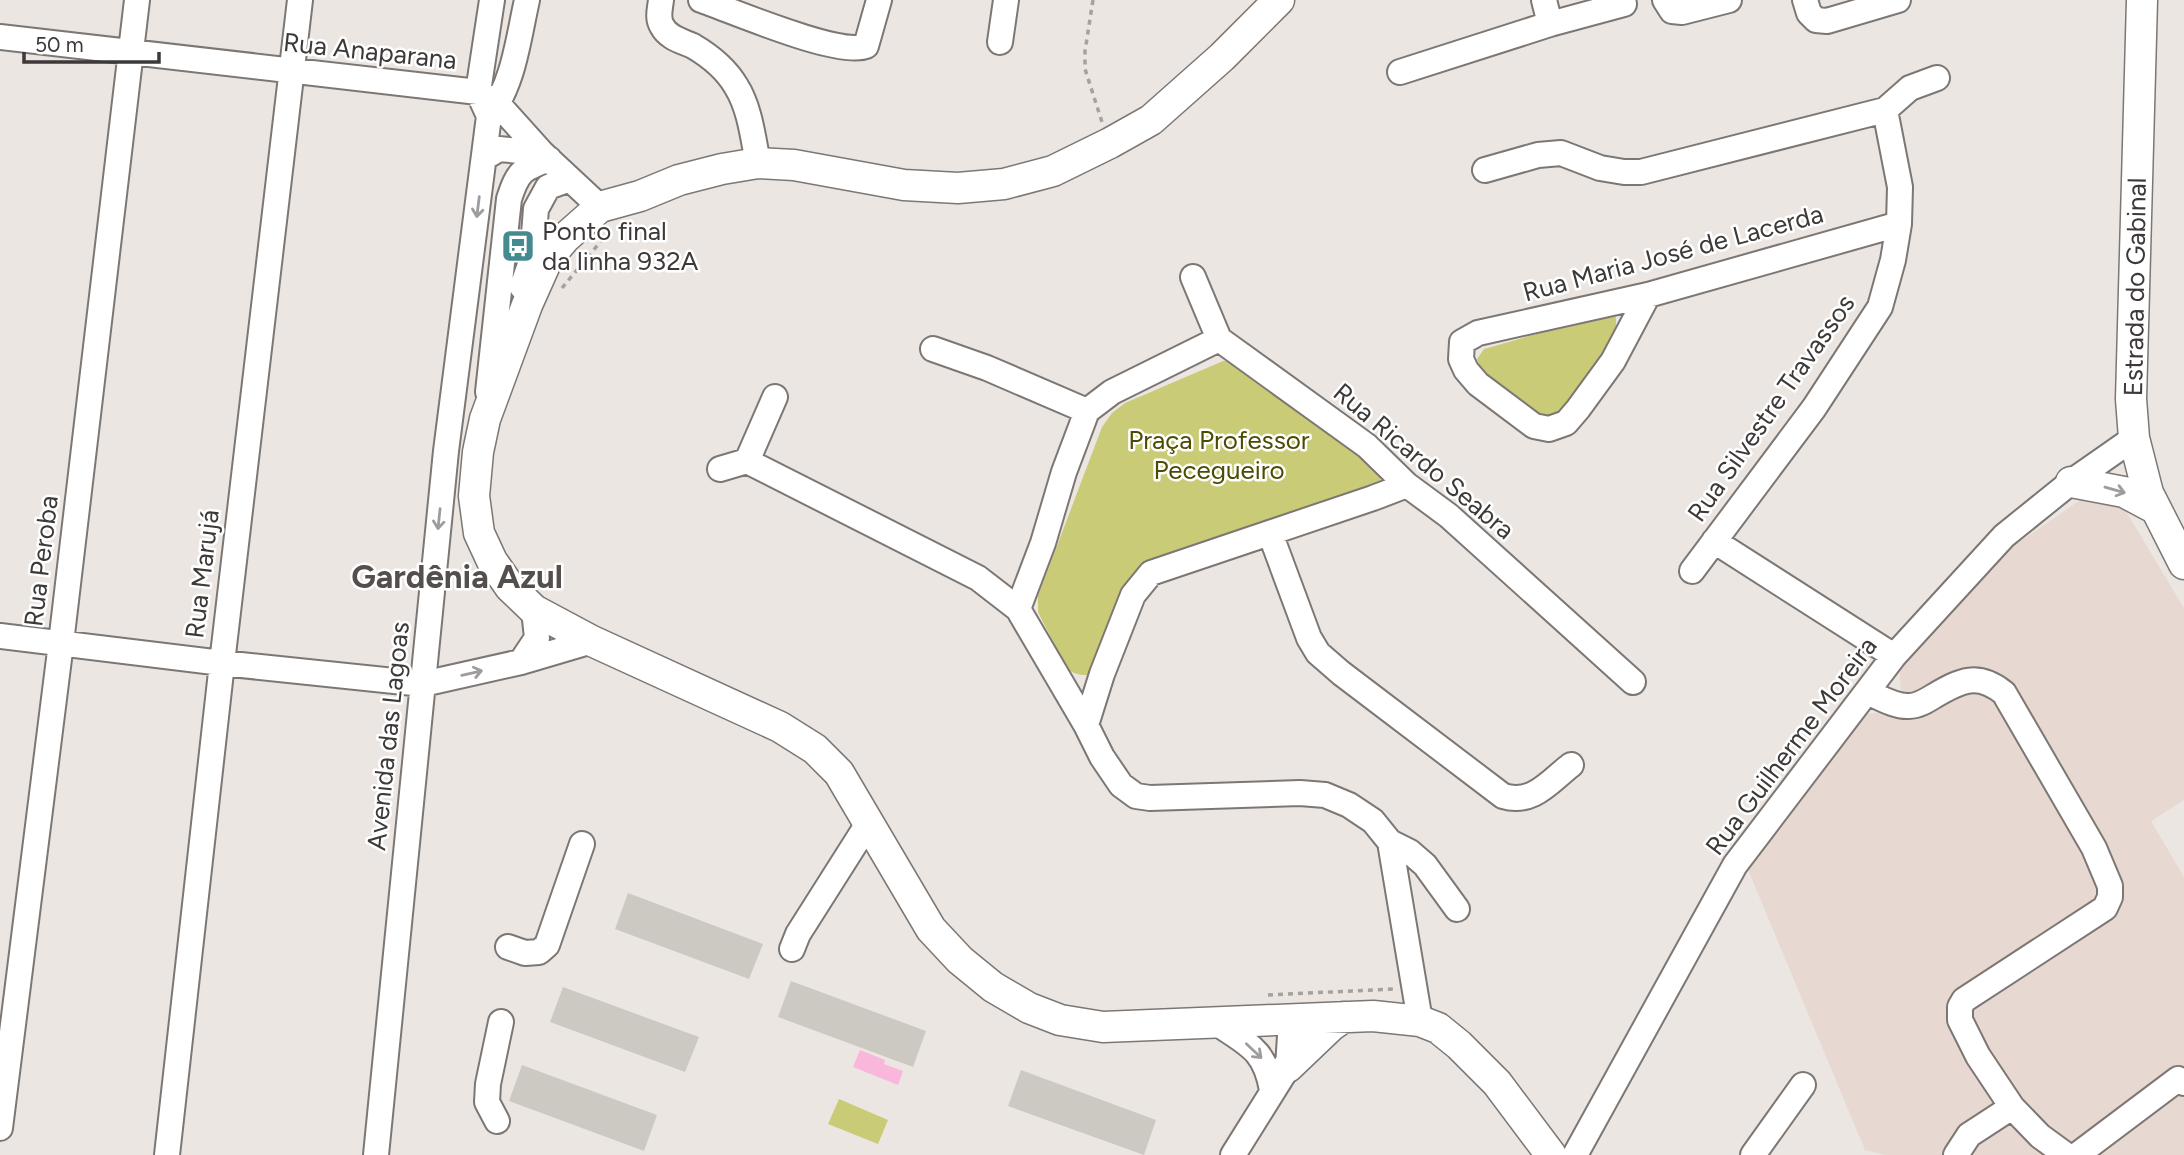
<svg xmlns="http://www.w3.org/2000/svg" width="2184" height="1155" font-family="Figtree,sans-serif">
  <rect width="100%" height="100%" fill="#ece6e2"/>
  <!-- built -->
  <path fill="#e7d9d2" d="M2083,498L2124,508L2184,608V800L2151,821L2184,877V1155H1885L1865,1150L1748,870L1863,714L1890,712L1901,692L1899,667L1995,559Z"/>
  <!-- green -->
  <path fill="#cacb76" d="M1603,315L1616,317V330L1564,412L1554,418L1543,416L1481,370L1477,359L1484,349Z
    M1236,360L1382,470L1380,482L1145,570L1094,673C1083,677 1075,675 1066,668L1038,612V596L1102,427L1112,413L1125,403L1223,361Z
    M839,1099L888,1120L878,1144L828,1124Z"/>
  <!-- water -->
  <path fill="#f9b7db" d="M860,1050L885,1060L884,1064L903,1071L898,1085L853,1067Z"/>
  <!-- building -->
  <path fill="#ccc9c3" d="M628,893L763,944L749,979L615,929Z
    M791,981L926,1031L913,1067L778,1017Z
    M563,987L699,1037L685,1072L550,1022Z
    M522,1065L657,1115L644,1151L509,1101Z
    M1021,1070L1156,1120L1144,1155L1008,1106Z"/>
  <g fill="none" stroke-linecap="round" stroke-linejoin="round">
    <defs>
      <path id="minor" d="M661,0C660,9 657,18 662,26C668,38 682,41 693,46C710,56 726,69 736,86C750,108 753,138 758,163
        M701,0C733,11 839,57 866,46L879,0
        M1544,0L1550,24
        M1665,0L1672,11L1682,12L1729,0
        M1805,0L1809,13L1816,20L1827,21L1898,0
        M0,37L478,92L498,104L542,153
        M1000,42L1006,0
        M1400,72L1550,24L1624,4
        M489,116C514,83 518,40 527,0
        M484,158L499,149L542,153L600,207
        M1485,170L1538,155L1561,153L1600,168L1624,172H1641L1885,110L1910,88L1937,78
        M1193,277L1219,339L1367,446L1407,485L1449,516L1633,682
        M522,287L532,259L536,209L548,187L570,179
        M1648,295L1613,361L1578,409L1566,423L1549,429L1534,426L1478,384L1466,370L1461,359L1462,342L1478,333L1648,295L1899,224
        M933,349L987,368L1087,411
        M488,392L509,199C518,171 522,169 549,159
        M747,461L978,578L1018,609L1086,725L1102,757L1121,785L1136,796L1150,798L1300,793L1325,795L1349,805L1373,821L1390,842L1410,852L1425,865L1457,909
        M720,469L747,461L775,397
        M1270,533L1309,638L1318,653L1341,673L1503,796C1533,805 1549,782 1571,765
        M1714,541L1894,656
        M1692,571L1814,408L1880,307L1893,260L1899,224L1900,187L1885,110
        M1018,609L1043,543L1064,472L1087,411L1112,392L1219,339
        M0,636L222,663L423,684L521,662L592,641
        M521,662L537,638L534,610
        M1867,692C1879,697 1895,707 1909,706C1918,706 1926,701 1934,696C1961,680 1978,672 2004,693L2094,848L2110,886V897L2105,908L1964,1000L1960,1007V1020L1978,1056L2012,1107L2040,1136L2066,1155
        M1086,725L1102,674L1133,595L1151,573L1373,498L1407,485
        M1390,842L1420,1021
        M508,947L525,953L539,952L547,945L582,844
        M792,949L798,934L869,822
        M1218,1024C1249,1045 1265,1050 1272,1090
        M497,1121L487,1102L488,1084L501,1022
        M0,1128L61,643L137,0
        M167,1155L222,663L300,0
        M376,1155L446,451L489,116L478,92L492,0
        M1233,1155L1288,1067L1291,1020
        M1575,1155L1735,865L1894,656L2004,536L2071,482L2134,438
        M1753,1155L1803,1085
        M1956,1155L1969,1135L2012,1107
        M2077,1155L2178,1079L2184,1083"/>
      <path id="major" d="M1279,0L1222,57L1151,120L1110,143L1053,171L1004,184L958,188L904,185L794,165L758,163L722,169L679,180L640,196L600,207L565,238L548,258L527,305L485,419L478,452L474,496L479,533L492,561L510,587L534,610L592,641L780,727L815,749L839,773L931,929L960,960L993,987L1029,1008L1060,1020L1103,1027L1373,1016L1420,1021L1438,1028L1459,1045L1497,1083L1551,1155
        M2142,0L2131,399L2134,438L2148,493L2184,564
        M2071,482L2124,492L2156,509
        M1288,1067L1331,1026L1344,1017"/>
    </defs>
    <!-- minor casing -->
    <use href="#minor" stroke="#7d7774" stroke-width="28"/>
    <!-- major casing -->
    <use href="#major" stroke="#7d7774" stroke-width="33"/>
    <!-- path -->
    <path stroke="#a5a19e" stroke-width="3.5" stroke-dasharray="5 5" stroke-linecap="butt" d="M1093,0L1085,51V69L1102,122
      M562,288L606,235
      M1268,995L1393,989"/>
    <!-- minor -->
    <use href="#minor" stroke="#fff" stroke-width="24"/>
    <!-- major -->
    <use href="#major" stroke="#fff" stroke-width="30"/>
  </g>
  <!-- one-way arrows -->
  <defs><path id="oneway-shaft" d="M-6 0H5M1.5-3L5.5 0L1.5 3" fill="none" stroke-width="1.6" stroke-linecap="round" stroke-linejoin="round" transform="scale(1.75)"/></defs>
  <g stroke="#9e9c9c">
    <use href="#oneway-shaft" transform="translate(478 207) rotate(97)"/>
    <use href="#oneway-shaft" transform="translate(2115 490) rotate(16)"/>
    <use href="#oneway-shaft" transform="translate(439 519) rotate(96)"/>
    <use href="#oneway-shaft" transform="translate(472 673) rotate(-13)"/>
    <use href="#oneway-shaft" transform="translate(1254 1051) rotate(43)"/>
  </g>
  <!-- icons -->
  <defs>
    <symbol id="bus-square" viewBox="-11 -11 22 22"><rect x="-9" y="-9" width="18" height="18" rx="4" fill="#448b91" stroke="#fff"/><path d="M-5-6H5V4H4V6H2V4H-2V6H-4V4H-5ZM-3.5-4V0h7V-4ZM-3.5 1.2v1.5H-2V1.2ZM2 1.2v1.5H3.5V1.2Z" fill="#fff"/></symbol>
  </defs>
  <g fill-rule="evenodd">
    <use href="#bus-square" x="499" y="227" width="38" height="38"/>
  </g>
  <g text-anchor="middle" dominant-baseline="central" stroke-width="5" stroke-linejoin="round" paint-order="stroke">
    <!-- street labels -->
    <g font-size="26" fill="#3c3938" stroke="#fff">
      <text transform="translate(370 51) rotate(6)">Rua Anaparana</text>
      <text transform="translate(1673 253) rotate(-15)">Rua Maria José de Lacerda</text>
      <text transform="translate(2135 287) rotate(-89)">Estrada do Gabinal</text>
      <text transform="translate(1771 408) rotate(-55)">Rua Silvestre Travassos</text>
      <text transform="translate(1424 461) rotate(40)">Rua Ricardo Seabra</text>
      <text transform="translate(41 561) rotate(-83)">Rua Peroba</text>
      <text transform="translate(202 574) rotate(-83)">Rua Marujá</text>
      <text transform="translate(388 736) rotate(-84)">Avenida das Lagoas</text>
      <text transform="translate(1791 746) rotate(-53)">Rua Guilherme Moreira</text>
    </g>
    <!-- poi labels -->
    <g font-size="26" fill="#3c3938" stroke="#fff" text-anchor="start">
      <text x="542" y="231">Ponto final<tspan x="542" dy="30">da linha 932A</tspan></text>
    </g>
    <!-- park labels -->
    <g font-size="26" fill="#4c4b04" stroke="#fff">
      <text x="1219" y="440">Praça Professor<tspan x="1219" dy="30">Pecegueiro</tspan></text>
    </g>
    <!-- district labels -->
    <g font-size="33" font-weight="bold" fill="#544e4c" stroke="#fff">
      <text x="457" y="576">Gardênia Azul</text>
    </g>
  </g>
  <!-- scale -->
  <path d="M24 52v10h135v-10" fill="none" stroke="#3c3938" stroke-width="3.5"/>
  <text x="35" y="52" font-size="21" fill="#3c3938" stroke="#ffffff" stroke-width="5" paint-order="stroke">50 m</text>
</svg>
